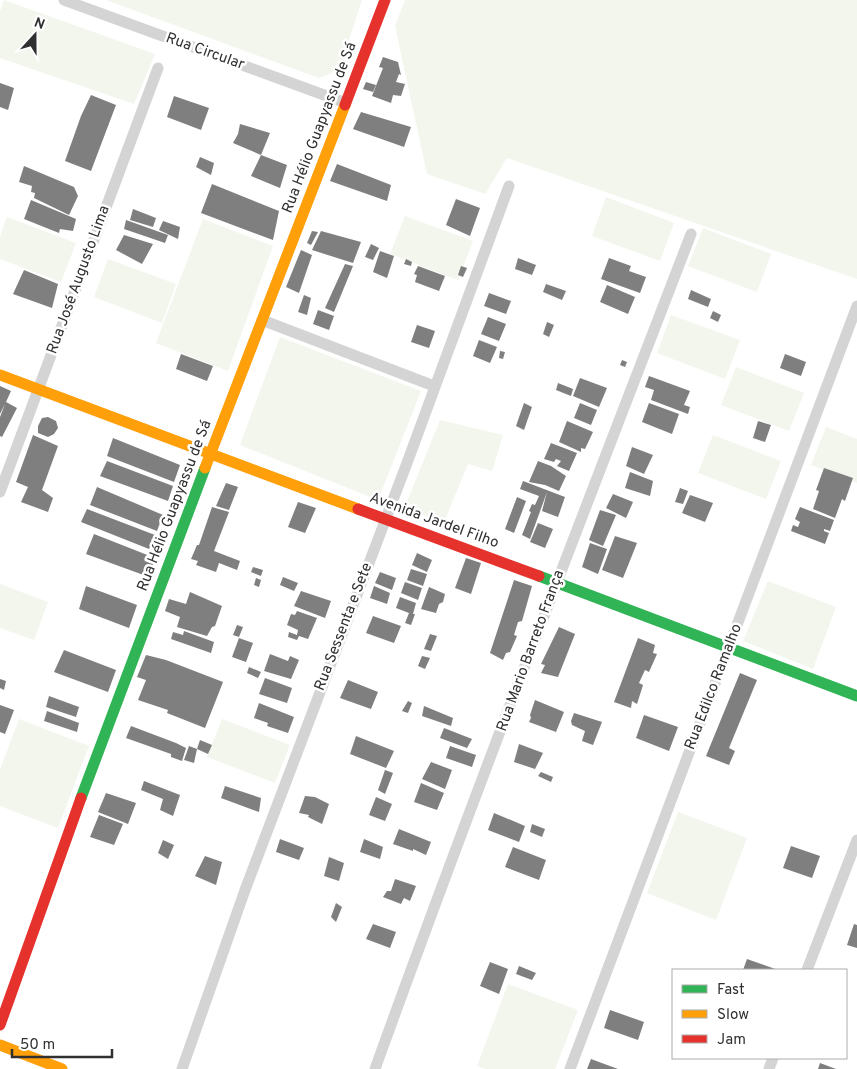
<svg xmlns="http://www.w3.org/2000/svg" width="857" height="1069" font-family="Overpass,sans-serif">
  <rect width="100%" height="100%" fill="#fff"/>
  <!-- green -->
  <path fill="#f2f6ed" d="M4,0L155,54L134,104L0,58V11Z
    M106,0H362L339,70L319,78Z
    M405,0H857V279L507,158L485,194L427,174L395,26Z
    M606,197L674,223L660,261L592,236Z
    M405,216L473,241L458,280L390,254Z
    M7,217L76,243L61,282L0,259V237Z
    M203,219L273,246L228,371L156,343Z
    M703,228L771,254L757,292L688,266Z
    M108,259L176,284L162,323L94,297Z
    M671,315L740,340L725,379L657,353Z
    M280,337L421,391L378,500L240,445Z
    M736,367L804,393L789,431L721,405Z
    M440,420L503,435L492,471L468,464L444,522L404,509Z
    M826,427L857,439V483L811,465Z
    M713,435L781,461L766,499L698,473Z
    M768,581L836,607L813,669L743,641Z
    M0,584L48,602L34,640L0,628Z
    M19,719L89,746L58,828L0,806V770Z
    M222,719L290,745L275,783L207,757Z
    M678,812L747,838L716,920L647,893Z
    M508,984L578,1010L555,1069H486L477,1066Z"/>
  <!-- building -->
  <path fill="#7f7f7f" d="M383,57L398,62L401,75L399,74L396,82L405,84L401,96L393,95L391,103L372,96L383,68L379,67Z
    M366,82L376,85L373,92L363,89Z
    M0,83L14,88L8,110L0,107Z
    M91,95L116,105L91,171L65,161L81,116Z
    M174,96L209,108L201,130L167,117Z
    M361,112L411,127L404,147L353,129Z
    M240,124L270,133L261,155L233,143L238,134Z
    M261,155L287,165L280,188L251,176Z
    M200,157L214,163L211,175L196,167Z
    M337,164L391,185L387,201L330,181Z
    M24,166L74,187L78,196L69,215L34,198L35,193L31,192L32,186L19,182Z
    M212,184L279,211L273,240L201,213Z
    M456,199L480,208L470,236L446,225Z
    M31,200L76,219L73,231L60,229L59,233L24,219Z
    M133,209L156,218L153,227L130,220Z
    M126,220L168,235L165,243L124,229Z
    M163,221L180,227L178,239L159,230Z
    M312,231L318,232L311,245L307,243Z
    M321,231L361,242L353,263L312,250Z
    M124,235L153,244L142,264L116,250Z
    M371,244L379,248L373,260L365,257Z
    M301,250L312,255L299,293L286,287Z
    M380,251L394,256L387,278L373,272Z
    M518,258L536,265L532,275L515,269Z
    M609,258L631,266L629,271L646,277L640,293L601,279Z
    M406,259L412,262L411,266L404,264Z
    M345,264L353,266L334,312L325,308Z
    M418,266L445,276L439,291L415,282L417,275L414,274Z
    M461,266L467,268L463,277L458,275Z
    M24,270L58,284L52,308L13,294Z
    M546,284L566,291L562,300L543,292Z
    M607,285L635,297L628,314L600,302Z
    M691,290L711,299L708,307L688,299Z
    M489,293L511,301L506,314L484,306Z
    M304,295L311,298L307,315L298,312Z
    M318,310L334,316L329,330L313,324Z
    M713,311L721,315L718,322L710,318Z
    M488,317L506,324L499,341L481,334Z
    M547,322L554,325L549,337L543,334Z
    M417,325L435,331L429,348L411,342Z
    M479,340L497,347L490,363L473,356Z
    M500,351L505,352L503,359L499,358Z
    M181,354L213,366L207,381L176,369Z
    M785,354L806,362L801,376L780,368Z
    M622,360L627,362L625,367L620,365Z
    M649,376L690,391L684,405L690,407L688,414L651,400L654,390L645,387Z
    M580,378L607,388L599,407L573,396Z
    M558,383L573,389L571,396L556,390Z
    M0,386L11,391L6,402L17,408L2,437L0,436V417L5,404L0,414Z
    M524,403L532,407L524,430L516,426Z
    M580,403L597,410L591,425L574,418Z
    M649,403L679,414L672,434L642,422Z
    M48,417L56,421L58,428L54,434L48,437L38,433V426L42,418Z
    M567,421L593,432L585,449L581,448V452L559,442Z
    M758,421L771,425L765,442L753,438Z
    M33,435L58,446L42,490L53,498L48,512L21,502L28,487L16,482Z
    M113,438L180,465L174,482L107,456Z
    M551,443L577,453L569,471L557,466L561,461L556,459L554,462L544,459Z
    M632,447L653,455L644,474L626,466Z
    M107,461L173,486L168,501L100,476Z
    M538,461L551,466L566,476L559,491L545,485L529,482Z
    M824,468L853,478L845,501L842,499L835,518L813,509L819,491L816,490Z
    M630,472L653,481L650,496L625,488Z
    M523,481L565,497L558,517L542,511L547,492L530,539L522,535L531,512L529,511L532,504L535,505L539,496L520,489Z
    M226,483L238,487L229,510L216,506Z
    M97,487L163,515L157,531L90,505Z
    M680,488L688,491L683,504L675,502Z
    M613,494L633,502L626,518L606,508Z
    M690,495L713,503L705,522L682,513Z
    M517,497L526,501L514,533L505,529Z
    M298,502L316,508L305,533L288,527Z
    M212,507L229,512L214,551L240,561L237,570L219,563L216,572L196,565L198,561L191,559L197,545H199Z
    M800,507L834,520L830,531L824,529V531L829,533L825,544L791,531L793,525L798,527L800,522L795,519Z
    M87,509L155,535L149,549L81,522Z
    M600,510L616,515L603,546L589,540Z
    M538,523L553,529L545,548L530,542Z
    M94,534L155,558L149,577L86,554Z
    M615,536L637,543L623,578L602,570Z
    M590,543L607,549L598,574L582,567Z
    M417,553L432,560L427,572L412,565Z
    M466,558L481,563L471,594L455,588Z
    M253,567L263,570L261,576L251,572Z
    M411,569L427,574L423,586L407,580Z
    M380,572L396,578L392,590L375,583Z
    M283,577L298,583L294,591L280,585Z
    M256,578L261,580L259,587L254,585Z
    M514,580L532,586L522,621L518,622L514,635L517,636L510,652L506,653L503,660L490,653Z
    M405,582L422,588L418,600L401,593Z
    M86,586L137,605L129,628L79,609Z
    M374,586L390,593L387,604L370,598Z
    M429,587L445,594L443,602L439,604L436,613L421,609Z
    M301,591L331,601L325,618L294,606Z
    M190,592L222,606L215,626L212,627L207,636L177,627L180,617L165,611L169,599L186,604Z
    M400,597L416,603L413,614H415L411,625L405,623L409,613L396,608Z
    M297,611L317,618L308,639L299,636L297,640L288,637L289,632L297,635L298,630L287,625L291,614L295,615Z
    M373,616L401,626L394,643L366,633Z
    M237,625L243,627L239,637L233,635Z
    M559,627L575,634L558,677L541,673L545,665L541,664Z
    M184,631L214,642L211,653L171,639L173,632L183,635Z
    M430,634L437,636L431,651L424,649Z
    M239,638L253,643L246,662L232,657Z
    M638,638L655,645L653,653L657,654L649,672L645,670L639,683L643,685L637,704L632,701L631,708L614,702Z
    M64,650L116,670L108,692L54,672Z
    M270,654L288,661L290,656L299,660L291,679L264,671Z
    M146,655L166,660L223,682L205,728L167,713L168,710L138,700L146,680L137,677Z
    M422,656L430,658L425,669L418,666Z
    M249,667L261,672L258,678L247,673Z
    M740,673L757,680L729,748L735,751L729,765L706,756Z
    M265,678L292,688L287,703L259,694Z
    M0,679L6,681L4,690L0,688Z
    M348,680L378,692L371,709L340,698Z
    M49,696L79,707L76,717L46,707Z
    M535,700L564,712L556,732L529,722L531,718L530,715Z
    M408,701L412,703L408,713L402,711Z
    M259,703L294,717L288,733L267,726L268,723L254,718Z
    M0,705L14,710L5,734L0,732Z
    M424,706L453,718L451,726L422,716Z
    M47,711L79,723L77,732L44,721Z
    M574,713L602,722L593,745L582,741L585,731L572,725L571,721Z
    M644,715L678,727L669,751L636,738Z
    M131,726L176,743L186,748L182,761L171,757V754L126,738Z
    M444,728L472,739L467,748L440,738Z
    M356,736L394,751L386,768L350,754Z
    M200,740L212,745L208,754L197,749Z
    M519,744L543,753L535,769L514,762Z
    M189,746L197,749L194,763L184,760Z
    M450,746L476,755L472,767L446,758Z
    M431,762L452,770L445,789L422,779Z
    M385,770L393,773L385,794L378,790Z
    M541,772L553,777L551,782L538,776Z
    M144,781L180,795L173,816L160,810L163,799L141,790Z
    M421,783L444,793L437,810L414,802Z
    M225,786L261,798L259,812L221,798Z
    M106,793L136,803L128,824L98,812Z
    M305,796L315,797L329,804L322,824L308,817L309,815L299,813Z
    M376,797L392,804L385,821L369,815Z
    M494,813L525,826L519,842L488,830Z
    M99,815L123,824L114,845L90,837Z
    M532,824L545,829L542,837L530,832Z
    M399,829L431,842L426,855L413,849V851L393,844Z
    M280,839L304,848L299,860L276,852Z
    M364,839L383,847L380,859L360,852Z
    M163,840L174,845L168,859L158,853Z
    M791,846L820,856L812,878L783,868Z
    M513,847L546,860L539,880L505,867Z
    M205,856L222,862L216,885L195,876Z
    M329,857L344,863L339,881L324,876Z
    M395,879L416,886L410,901L404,898L401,904L383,897L387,891H391Z
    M336,903L342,907L336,922L331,917Z
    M373,924L396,932L390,948L366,939Z
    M854,924L857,925V948L847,945Z
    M747,959L778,970H743Z
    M490,962L508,969L499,994L480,986Z
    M519,966L536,973L532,980L516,974Z
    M610,1010L644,1022L638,1040L604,1028Z
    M591,1059L618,1069H587Z
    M820,1063L836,1069H818Z"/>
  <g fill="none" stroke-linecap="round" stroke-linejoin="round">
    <!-- street -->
    <path stroke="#d4d4d4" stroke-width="11" d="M64,0L346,103
      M262,320L434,386
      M0,492L158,68
      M807,970L857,840
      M182,1069L245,890L407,463L509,186
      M375,1069C476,789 584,512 691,234
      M570,1069L857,306
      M769,1069L773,1058"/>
    <!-- fast -->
    <path stroke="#30b455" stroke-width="11" d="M539,576L857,696
      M81,798L205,468"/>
    <!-- slow -->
    <path stroke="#ff9f0a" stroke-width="11" d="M0,375L358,509
      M205,468L345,105
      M0,1045L62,1069"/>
    <!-- jam -->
    <path stroke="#e5322d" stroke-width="11" d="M345,105L385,0
      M358,509L539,576
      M0,1025L81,798"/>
  </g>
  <g text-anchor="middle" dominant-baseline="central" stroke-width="5" stroke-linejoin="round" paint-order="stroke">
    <!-- street labels -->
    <g font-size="15" fill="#303030" stroke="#fff">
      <text transform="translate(205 52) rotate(20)">Rua Circular</text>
      <text transform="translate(320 128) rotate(-69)">Rua Hélio Guapyassu de Sá</text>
      <text transform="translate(79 280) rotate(-70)">Rua José Augusto Lima</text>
      <text transform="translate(175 506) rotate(-69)">Rua Hélio Guapyassu de Sá</text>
      <text transform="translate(434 521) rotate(20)">Avenida Jardel Filho</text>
      <text transform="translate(344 627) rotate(-69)">Rua Sessenta e Sete</text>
      <text transform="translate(531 651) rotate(-70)">Rua Mario Barreto França</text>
      <text transform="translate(714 687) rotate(-69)">Rua Edilco Ramalho</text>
    </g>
  </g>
  <!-- legend -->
  <rect x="672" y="969" width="175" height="90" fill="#ffffff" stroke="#acacac"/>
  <rect x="682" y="985" width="25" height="8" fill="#30b455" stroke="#acacac"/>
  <text x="717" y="994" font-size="15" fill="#303030">Fast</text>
  <rect x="682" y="1010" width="25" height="8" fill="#ff9f0a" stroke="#acacac"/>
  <text x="717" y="1019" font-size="15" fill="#303030">Slow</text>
  <rect x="682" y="1035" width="25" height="8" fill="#e5322d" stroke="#acacac"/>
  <text x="717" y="1044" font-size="15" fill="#303030">Jam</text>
  <!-- north arrow -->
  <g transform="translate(35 35) rotate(21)" stroke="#ffffff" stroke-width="4" paint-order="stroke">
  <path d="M0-4L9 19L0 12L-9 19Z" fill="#303030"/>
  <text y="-8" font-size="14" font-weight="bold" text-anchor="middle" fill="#303030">N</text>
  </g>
  <!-- scale -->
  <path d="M12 1049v8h100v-8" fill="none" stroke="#303030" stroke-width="2.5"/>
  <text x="20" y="1049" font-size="15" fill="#303030" stroke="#ffffff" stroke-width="4" paint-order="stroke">50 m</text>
</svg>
